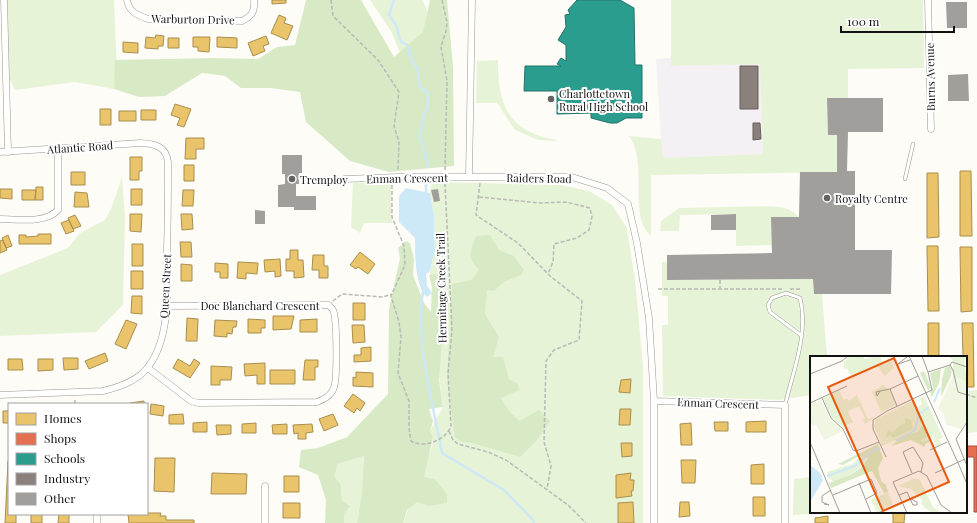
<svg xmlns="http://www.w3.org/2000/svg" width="977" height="523" font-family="'Playfair Display',serif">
  <rect width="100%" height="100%" fill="#fdfcf7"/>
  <!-- industrial -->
  <path fill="#f5f0f3" d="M671,58V66L761,63L763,154L662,158L656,59Z"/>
  <!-- green -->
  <path fill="#e7f3d7" d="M5,0H114L117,72L114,89L75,82L15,90L2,64Z
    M370,0H423L436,38L401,55L391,31Z
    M671,0H923L924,68L848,69V98H827L828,135H837V172L651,175V236C627,214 649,164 629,136L661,139L663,158L763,154L760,64L671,66Z
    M498,60C498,106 508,131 556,140V141L538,140L515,130L497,103H476L477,61Z
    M122,177L125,218L123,305L96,332L0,336V275L68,248L80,233L105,220L111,209Z
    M391,181L392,223H364L360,233L351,227L353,183Z
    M432,182L560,185L589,191L612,205L627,228L635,280L643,366V523H403L432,447L433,437L430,431L443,407L431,313L432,287L430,271L435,250L434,216L430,193Z
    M770,206C782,207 791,208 799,217L772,245L736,246V214L680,215L679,231H660L661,221L679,208Z
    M662,262H667V280L813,279L814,294H822L827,357H811V395L780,400L663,396L662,325H668V296H662Z
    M977,390V432L966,433V400H969V391Z
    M364,456L362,492L357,523H344L341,485L335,477L337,464Z
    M811,477V512L828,513L793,515L794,479Z"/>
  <!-- forest -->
  <path fill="#d8eac5" d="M306,0H361L394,57L423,32L430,0H447L453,67L454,166L389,172L350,161L306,122L300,92L271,88H241L225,76L202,73L165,96L139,97L114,89L115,60L214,58L258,59L277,47L295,45Z
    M490,235L499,250L514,256L524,270L521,275L504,282L494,291L487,290L485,314L499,337L493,357H503L509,379L518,384L519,390L501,398L509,411L519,421L539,410L550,421L537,440L520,457L472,443L463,442L455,438L447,379L452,284L471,280L479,270C467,257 470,252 476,236Z
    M406,241L410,243L414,259L413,275L424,303L431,312L432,287L429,275L442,273L444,312L439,380L443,407L429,409L433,421L430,431L433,437L424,477L435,479L447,494V503L429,506L417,502L407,510L403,523H357L362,492L364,456L337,464L335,477L341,485L342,500L350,506L344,514V523H325L326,500L318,475L299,467L301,450L318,448L347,437L388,394L389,309L400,258L398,248Z"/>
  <!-- water -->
  <path fill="#cde8f7" d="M406,188L430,193L434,216L435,250L430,271L426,274L427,286L432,293L427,297C415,286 415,255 415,238L399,222V196Z"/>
  <!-- homes -->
  <path fill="#e9c46a" stroke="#a88e4f" d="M272,0H286V3L272,4Z
    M279,15L286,18L284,23L293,26L287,40L271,33Z
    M156,35L164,36L163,46H158V49L145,48L146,37L155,38Z
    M266,36L269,44L263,46L265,51L253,56L248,43Z
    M193,37H210L209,52L198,51V47H193Z
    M217,37L237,38V48L217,47Z
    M168,38H179V48H168Z
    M123,42L138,43V53L123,52Z
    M175,104L191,109L184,127L177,125L180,118L171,115Z
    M100,109H111V125H100Z
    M141,110H156V120H141Z
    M119,111H136V121H119Z
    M186,138H204V149H196V159H185Z
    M130,157H142V171H139V180H130Z
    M184,165H194V181H184Z
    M960,171H971L972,236H960Z
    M71,172H85V185H71Z
    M927,173H938L939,237L927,238Z
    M36,187H43V200H35Z
    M0,189H12V199L0,198Z
    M131,189H142V205H131Z
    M22,190H36L35,200H22Z
    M183,190H194L193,206H182Z
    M75,192L87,193L89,207H74Z
    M130,214H142L141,232L130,231Z
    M181,214H192L193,229L182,230Z
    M75,215L81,226L73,229L68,218Z
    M69,220L74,231L66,234L61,223Z
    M38,234H51V244H19V235H26V237L38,236Z
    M8,235L12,246L6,248L2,238Z
    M3,240L7,250L0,253V241Z
    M180,242H191L192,257H181Z
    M132,244H143V266H132Z
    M927,246H938L939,311H928Z
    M960,247H972V311L961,312Z
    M290,250H298V260H303L304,277L294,278V271H286V259H290Z
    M360,252L375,264L368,274L358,267L356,269L350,265Z
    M313,255H324V266H328V278H319V270H312Z
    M280,259L281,276L275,277V271L265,272L264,260Z
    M238,262L258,263L257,274L246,273V279L237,278Z
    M215,263L228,264V278H220V272H215Z
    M181,264L192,265V281H181Z
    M131,271H143V289H131Z
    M132,296H142V314L131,313Z
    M353,303H365V320H353Z
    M273,316H294L291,329L273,330Z
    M187,318L198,319L197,341H186Z
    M248,319L265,320V328H261V333H248Z
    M317,319V332H300V320Z
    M126,320L137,324L126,349L115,344Z
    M215,320L237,321L236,327H233L232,334L227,333V337L214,336Z
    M928,323H939V357H928Z
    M962,323H973L974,387H966V357H963Z
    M352,325H364L365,342L353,343Z
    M371,347V361L354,362V355H361V348Z
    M105,353L108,361L89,369L85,361Z
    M63,358H78V369L64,370Z
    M8,359H22L23,370H8Z
    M38,359H53V370L38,371Z
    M178,359L190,366L194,359L200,363L190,378L173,368Z
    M305,360H318V367H315V380H303Z
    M265,363V384H257V375L245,376L244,364Z
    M211,366L232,367L231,380H220V385H211Z
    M270,370H295V384H270Z
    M356,372L373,373V387L353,386V377L356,378Z
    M631,379L630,393L619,392L621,380Z
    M353,394L365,403L360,411L357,408L354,413L344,406Z
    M144,401V404H130V403Z
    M151,404L164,406L163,416L150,414Z
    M620,409H631L630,425H619Z
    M3,411H9V423H3Z
    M183,414L184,424H169V415Z
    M333,414L338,425L324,431L319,419Z
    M766,421V432H746V422Z
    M207,422V432H193V423Z
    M714,422H728V431H715Z
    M256,423V433H242V424Z
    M691,423L692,445H681L680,424Z
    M287,424V434H273L272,425Z
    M312,424L313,432L306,433V439H298V433L294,434L293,425Z
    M216,425H231V434L217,435Z
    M621,443H632V456L622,457Z
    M155,458H175L174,492L154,491Z
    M681,460H696L695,483H682Z
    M8,461L9,514H16V523H5Z
    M764,464V484H751V465Z
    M212,473L247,474L246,494H211Z
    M631,473L630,480H634L633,491H631L632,496L616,498V475Z
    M284,476H299V492H284Z
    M753,497H765V516H753Z
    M633,502L634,523H618V503Z
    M680,502H689L690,516L679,517Z
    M283,503H300V518H283Z
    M893,512H905L904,523H893Z
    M147,513H161L160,516H166V520H194V523H129L128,514Z
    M31,514H42V523H31Z
    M59,514H69V523H58Z
    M828,516V523H815V518Z"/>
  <!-- shops -->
  <path fill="#e76f51" stroke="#a7533e" d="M966,446H977V512H974V457H966Z"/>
  <!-- schools -->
  <path fill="#2a9d8f" stroke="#227369" d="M577,0H620L634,8L635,65H642V118H626L617,123H610L591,118V113L557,114V91H524L525,66H561L557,64L561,58L566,61V45L558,40L566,27L565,15L570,14L568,10Z"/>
  <!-- industry -->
  <path fill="#8a817c" stroke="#665f5c" d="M740,66H758V109H740Z
    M753,123H760L761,139L753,140Z"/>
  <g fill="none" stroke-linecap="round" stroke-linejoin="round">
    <!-- stream -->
    <path stroke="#cde8f7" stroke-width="2.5" d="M394,0L389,15L396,25L401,42L407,45L413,63L418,69L419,86L428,93V106L424,115L420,135L428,166
      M426,185V194
      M423,291C415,339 433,404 442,453L504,490L533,520L534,523"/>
  </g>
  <!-- building -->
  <path fill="#a19f9c" d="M946,2H967V28H947Z
    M968,74L969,101H948V75Z
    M827,98H883V132H848L847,171H855V250H892L891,294H814L813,279L667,280V255L772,253L771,217H799L800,172H837V135H828Z
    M282,155H302V173H299V184H296V196H316V210H294V207H278V185L285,184V174H282Z
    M438,189L440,201L434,202L431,190Z
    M255,210L265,211V224H255Z
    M736,214V230H711V215Z"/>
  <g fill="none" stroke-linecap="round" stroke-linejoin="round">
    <defs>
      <path id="lane" d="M905,179L913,144
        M785,405C793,372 809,332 800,298L786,293L772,298L768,305L770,312L802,336"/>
      <path id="street" d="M4,0L8,152
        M127,0C129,12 137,15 148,19L242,21C252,16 255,12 254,0
        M928,0L931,129
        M0,152L141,143C155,144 166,146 168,162C168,190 168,219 167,248C167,284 172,336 148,367C138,381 119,387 103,391L0,395
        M469,177L472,0
        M345,179L398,177H572L607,188L628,204L637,243L649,318L654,401V523
        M0,219C18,219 45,224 58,210V149
        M148,368L191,401L198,403L317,402C324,399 329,397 333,390C338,382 337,318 333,310C332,308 330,307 329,305L167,306
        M654,401L785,405V523
        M97,515V523
        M265,523V486"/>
    </defs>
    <!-- lane casing -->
    <use href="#lane" stroke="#979795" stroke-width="4"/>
    <!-- street casing -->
    <use href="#street" stroke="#979795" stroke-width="7"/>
    <!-- path -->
    <path stroke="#b9b9b8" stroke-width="1.5" stroke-dasharray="4 2" stroke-linecap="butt" d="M331,0L333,16L378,60L399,92L394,126L399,142L398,170
      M442,0L447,22L446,31L441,47L447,81L445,170
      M480,183L476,215L518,243L550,276L582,301L579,340L554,350L546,361L544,442L551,466L547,489
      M392,185V217L404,246L405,265L391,296L399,322L401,337L398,373L409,401V429L411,441C424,449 446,440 451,426L448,373L452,330L445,184
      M479,197L540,203L566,202L590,208L592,217L589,230L577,238L554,244L553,262L548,274
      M720,280V288
      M658,289H782
      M790,289H802
      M333,301L342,294L383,297L392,294
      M966,394L977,398
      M75,404V398
      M449,431L453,440L458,444L488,452L506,460L568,505L586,523"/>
    <!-- lane -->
    <use href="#lane" stroke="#fffffe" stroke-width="3"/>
    <!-- street -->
    <use href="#street" stroke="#fffffe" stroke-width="6"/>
  </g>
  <!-- markers -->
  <g fill="#646362" stroke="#fff" stroke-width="1.5">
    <circle cx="551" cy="99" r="4"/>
    <circle cx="292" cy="179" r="4"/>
    <circle cx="827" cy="198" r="4"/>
  </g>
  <g text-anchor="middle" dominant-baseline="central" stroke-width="4" stroke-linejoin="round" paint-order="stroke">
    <!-- street labels -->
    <g font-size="11" fill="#111" stroke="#fff">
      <text transform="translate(193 19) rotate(1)">Warburton Drive</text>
      <text transform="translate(930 77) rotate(-91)">Burns Avenue</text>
      <text transform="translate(80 147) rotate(-4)">Atlantic Road</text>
      <text transform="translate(407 178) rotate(-1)">Enman Crescent</text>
      <text transform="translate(539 178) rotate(1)">Raiders Road</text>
      <text transform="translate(165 286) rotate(-87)">Queen Street</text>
      <text transform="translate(441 288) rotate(-91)">Hermitage Creek Trail</text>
      <text x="260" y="305">Doc Blanchard Crescent</text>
      <text transform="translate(718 403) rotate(2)">Enman Crescent</text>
    </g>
    <!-- poi labels -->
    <g font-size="11" fill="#111" stroke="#fff" text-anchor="start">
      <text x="559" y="93">Charlottetown<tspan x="559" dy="13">Rural High School</tspan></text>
      <text x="300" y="179">Tremploy</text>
      <text x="835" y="198">Royalty Centre</text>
    </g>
  </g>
  <!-- overview -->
  <g transform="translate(810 356)">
    <rect width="157" height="157" fill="#fdfcf7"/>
    <path d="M39,0H53L54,3L70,0L74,9L84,4L82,6L84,12L74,20L67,9L41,21L37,12L34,13V6ZM139,0H156L154,6L157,26L143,20V4ZM73,29L80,34L86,49L69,57L71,55L62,36ZM29,34L34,44L37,42L39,45L47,39L58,63L66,60L55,68L53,64L55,62L49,50L38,55L43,66L33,71L21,60L13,42ZM114,40L133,82L129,83L131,88L126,91L124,85L123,80L128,76L113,86L110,83L120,78L118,75H107L72,90L64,70L66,63L104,44L108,51L112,48L110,42ZM53,98L57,101L50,112L31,124L25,126L18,122L17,116L42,108ZM105,122L110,124L123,151L130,157H123L115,152L111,147L113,145L101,133L88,130ZM78,136L83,148L67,157L61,143Z" fill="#e7f3d7"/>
    <path d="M139,10L142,12L141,20L131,41L132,23L135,12ZM131,13L129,27L122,41L120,36L123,32L120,17ZM114,15L121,32L118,34L110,17ZM95,62L101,64L103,73L83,82L80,79L76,82L78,73L82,77L93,67L95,69ZM111,70L120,78L111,85L113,86L121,82L122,84L115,88V91L101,84L81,90L88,84H83L109,75ZM68,88L73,102L68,112L71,125L76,129L78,136L74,137L62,115L21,132L19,127L40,119L51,112L58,102L49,100L33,109L28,108Z" fill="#d8eac5"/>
    <path d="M143,20L157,26V63L151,73L137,69L133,57L128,53ZM11,44L19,62L33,75L14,84L6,68L3,70L0,64V49Z" fill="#f0f6e1"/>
    <path d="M0,109L10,117L13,124L0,146Z" fill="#cde8f7"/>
    <path fill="none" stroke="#cde8f7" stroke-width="2" d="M124,46L130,32M86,85L105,74L109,58L119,51M17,120L45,110L61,96L70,92"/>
    <path fill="none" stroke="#9f9e9b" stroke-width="1" d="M98,0L88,8L100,4M99,0L149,109M112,0L118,16M140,9L142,6L157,11M0,18L32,5L38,0M70,35L67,40L66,36L70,35L80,33M12,42L21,62L33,73L43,94L46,95L69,86M0,47L37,30M87,50L80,33L108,20M157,66L146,83L157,110M0,86L30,157M120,94L137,86M76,101L63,73V64L77,55L122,34L118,16L140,9L143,14L148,36L157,39M149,109L157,128M102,117L93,96L103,91L113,107L111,116M125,117L155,103M49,127L61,157M23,139L61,123L67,137L56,143M89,139L97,136L103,149H107V146L101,143M14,148L19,149L12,146V140L21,134M68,157L92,146M97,157L83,126L109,115L117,120L131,149L142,157"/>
    <path fill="#e8590c" fill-opacity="0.15" stroke="#e8590c" stroke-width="2" d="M84,2L139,126L73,155L18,31Z"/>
    <rect width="157" height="157" fill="none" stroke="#111" stroke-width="2"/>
  </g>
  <!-- legend -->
  <rect x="8" y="403" width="140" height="112" fill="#ffffff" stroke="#a0a0a0"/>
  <rect x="16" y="413" width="20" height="12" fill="#e9c46a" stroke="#a0a0a0"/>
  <text x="44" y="423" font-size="12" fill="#111111">Homes</text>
  <rect x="16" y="433" width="20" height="12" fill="#e76f51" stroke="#a0a0a0"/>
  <text x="44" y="443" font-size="12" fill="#111111">Shops</text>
  <rect x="16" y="453" width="20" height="12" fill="#2a9d8f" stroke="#a0a0a0"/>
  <text x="44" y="463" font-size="12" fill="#111111">Schools</text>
  <rect x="16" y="473" width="20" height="12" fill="#8a817c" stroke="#a0a0a0"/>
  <text x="44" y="483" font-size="12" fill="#111111">Industry</text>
  <rect x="16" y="493" width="20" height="12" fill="#a19f9c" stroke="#a0a0a0"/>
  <text x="44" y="503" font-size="12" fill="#111111">Other</text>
  <!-- scale -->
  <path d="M841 26v6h113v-6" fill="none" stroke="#111111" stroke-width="2"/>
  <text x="847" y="26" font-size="12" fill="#111111" stroke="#ffffff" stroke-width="3" paint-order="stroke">100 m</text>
</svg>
